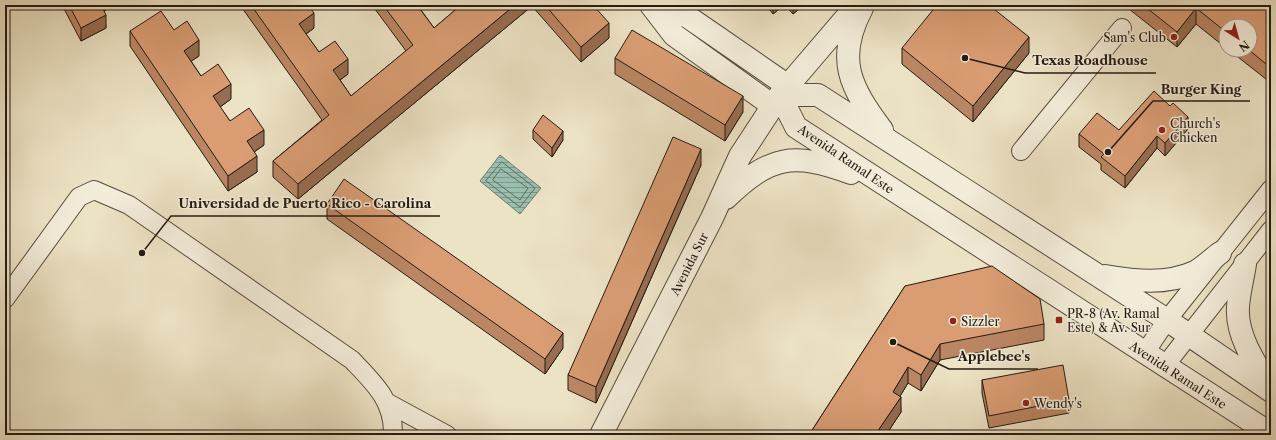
<svg xmlns="http://www.w3.org/2000/svg" width="1276" height="440" font-family="'Libre Caslon Text',serif">
  <defs>
    <pattern id="water-rules" width="6" height="5" patternUnits="userSpaceOnUse"><rect width="6" height="5" fill="#9abfae"/><path d="M0 2.5h6" fill="none" stroke="#7d9a8c"/></pattern>
  </defs>
  <rect width="100%" height="100%" fill="#ece2c4"/>
  <filter id="stains"><feTurbulence type="fractalNoise" baseFrequency=".005" numOctaves="4"/><feColorMatrix values="0 0 0 0 .2 0 0 0 0 .09 0 0 0 0 .02 0 0 0 .5 -.17"/></filter>
  <radialGradient id="worn" r=".72"><stop offset=".6" stop-color="#630" stop-opacity="0"/><stop offset="1" stop-color="#630" stop-opacity=".3"/></radialGradient>
  <!-- water -->
  <path fill="url(#water-rules)" stroke="#6b7d70" d="M500,155L541,188L520,214L480,181Z"/>
  <g fill="none" stroke-linecap="round" stroke-linejoin="round">
    <!-- shore -->
    <path stroke="#5f6d60" stroke-width="1" d="M502,162L535,188L520,207L486,181Z
      M501,169L528,188L520,200L493,180Z"/>
    <defs>
      <path id="minor" d="M1021,151L1122,28
        M5,299L79,197L94,190L129,205L352,360C374,383 394,401 393,435
        M1144,354L1167,320L1271,189
        M1164,367L1271,230
        M386,402L447,435"/>
      <path id="tertiary" d="M651,5L674,35L773,106
        M663,5L688,17L788,86
        M862,8C835,59 850,87 882,130
        M780,95L796,127L1271,434
        M780,95H818L1167,320L1271,391
        M726,198C771,155 793,152 851,173
        M1245,264C1243,278 1239,292 1238,307C1236,334 1254,362 1268,384
        M1105,276C1135,281 1166,285 1195,272C1204,267 1212,259 1220,253
        M601,435L712,218L740,156L780,95L857,5"/>
    </defs>
    <!-- minor casing -->
    <use href="#minor" stroke="#564d3f" stroke-width="20"/>
    <!-- tertiary casing -->
    <use href="#tertiary" stroke="#564d3f" stroke-width="24"/>
    <!-- minor -->
    <use href="#minor" stroke="#f3ecd9" stroke-width="18"/>
    <!-- tertiary -->
    <use href="#tertiary" stroke="#f3ecd9" stroke-width="22"/>
  </g>
  <!-- wall -->
  <path fill="#bb8663" stroke="#241b13" d="M62,5H115L104,11L106,28L81,41Z
    M240,5H285L286,7L314,28L306,34L319,52L348,74L340,80L351,96L406,51L372,5H428L421,10L434,28L461,5H593L609,38L581,62L532,6L298,199L273,177V161L322,120Z
    M766,5H784L773,14Z
    M785,5H804L793,14Z
    M1124,5H1271V83L1229,50H1250L1226,26V48L1196,24L1177,47Z
    M130,31L199,56L191,61L201,76L231,99L220,107L230,121L264,145L254,152L257,172L228,191L130,46Z
    M902,48L1029,53L973,122L902,64Z
    M615,58L743,112L725,141L615,74Z
    M1188,129L1165,156L1157,148L1125,188L1101,170V164L1079,147V134L1119,130Z
    M533,130L563,140L552,157L533,139Z
    M701,165L596,403L568,390V375Z
    M327,204L563,348L545,374L327,219Z
    M905,286L1044,324V340L940,360L921,391L908,383L900,396L901,412L886,435H809Z
    M982,380L1069,400V413L989,428L982,393Z"/>
  <!-- shaded-wall -->
  <path fill="#986d50" stroke="#241b13" d="M99,5H115L99,13Z
    M413,5H428L413,15Z
    M515,5H532V6L298,199V184Z
    M773,5H784L773,14Z
    M793,5H804L793,14Z
    M1196,8V24L1177,47V32Z
    M314,13V28L299,39V24Z
    M106,15V28L81,41V28Z
    M609,23V38L581,62V47Z
    M1029,37V53L973,122V106Z
    M199,40V56L184,66V51Z
    M348,59V74L333,85V70Z
    M231,84V99L213,112V96Z
    M743,96V112L725,141V125Z
    M1188,117V129L1165,156V143Z
    M264,130V145L247,157V141Z
    M563,131V140L552,157V148Z
    M1157,136V148L1125,188V176Z
    M701,149V165L596,403V387Z
    M257,156V172L228,191V176Z
    M563,333V348L545,374V359Z
    M940,344V360L921,391V375Z
    M908,367V383L893,408V392Z
    M901,397V412L886,435H875Z"/>
  <!-- building -->
  <path fill="#d99c73" stroke="#241b13" d="M69,5H101L106,15L81,28Z
    M251,5H285L286,7L289,5H308L314,13L299,24L319,52L335,41L348,59L333,70L351,96L413,45L383,5H417L434,28L461,5H515L298,184L273,161L329,115Z
    M545,5H593L609,23L581,47Z
    M937,5H989L1029,37L973,106L902,48Z
    M1143,5H1271V68L1249,50H1250V26H1226V32L1196,8L1177,32Z
    M161,11L174,30L187,21L199,40L184,51L201,76L218,64L231,84L213,96L230,121L249,108L264,130L247,141L257,156L228,176L130,31Z
    M632,30L743,96L725,125L615,58Z
    M1154,91L1170,106L1173,103L1188,117L1165,143L1157,136L1125,176L1101,157L1104,154L1079,134L1097,113L1119,130Z
    M543,115L563,131L552,148L533,130Z
    M673,137L701,149L596,387L568,375Z
    M344,179L563,333L545,359L327,204Z
    M992,266L1040,299L1044,324L940,344L921,375L908,367L893,392L901,397L875,435H809L905,286Z
    M1063,365L1069,400L989,416L982,380Z"/>
  <!-- markers -->
  <g fill="#8f2418" stroke="#f3ecd9" stroke-width="1.5">
    <circle cx="1174" cy="37" r="4"/>
    <circle cx="1162" cy="130" r="4"/>
    <rect x="1055" y="316" width="8" height="8" rx="2"/>
    <circle cx="953" cy="321" r="4"/>
    <circle cx="1026" cy="403" r="4"/>
  </g>
  <g text-anchor="middle" dominant-baseline="central" stroke-width="3" stroke-linejoin="round" paint-order="stroke">
    <!-- poi labels -->
    <g font-size="12" fill="#241b13" stroke="#f3ecd9" text-anchor="start">
      <text x="1166" y="37" text-anchor="end">Sam's Club</text>
      <text x="1170" y="123">Church's<tspan x="1170" dy="14">Chicken</tspan></text>
      <text x="1067" y="313">PR-8 (Av. Ramal<tspan x="1067" dy="14">Este) &amp; Av. Sur</tspan></text>
      <text x="961" y="321">Sizzler</text>
      <text x="1034" y="403">Wendy's</text>
    </g>
    <!-- street labels -->
    <g font-size="12" fill="#241b13" stroke="#f3ecd9">
      <text transform="translate(846 159) rotate(34)">Avenida Ramal Este</text>
      <text transform="translate(689 264) rotate(-63)">Avenida Sur</text>
      <text transform="translate(1178 375) rotate(33)">Avenida Ramal Este</text>
    </g>
  </g>
  <!-- callouts -->
  <path fill="none" stroke="#241b13" stroke-width="1.5" d="M965 58L1025 73H1156M1108 152L1153 101H1250M142 253L171 216H440M893 342L949 369H1038"/>
  <g fill="#241b13" stroke="#f3ecd9" stroke-width="1.5">
    <circle cx="965" cy="58" r="4"/>
    <circle cx="1108" cy="152" r="4"/>
    <circle cx="142" cy="253" r="4"/>
    <circle cx="893" cy="342" r="4"/>
  </g>
  <g font-size="13" text-anchor="middle" font-weight="bold" fill="#241b13" stroke="#f3ecd9" stroke-width="3" stroke-linejoin="round" paint-order="stroke">
    <text x="1090" y="65">Texas Roadhouse</text>
    <text x="1201" y="94">Burger King</text>
    <text x="305" y="208">Universidad de Puerto Rico - Carolina</text>
    <text x="994" y="361">Applebee's</text>
  </g>
  <!-- margin -->
  <rect width="1276" height="440" fill="none" stroke="#ece2c4" stroke-width="20"/>
  <rect x="6" y="6" width="1264" height="428" fill="none" stroke="#241b13" stroke-width="2"/>
  <rect x="10" y="10" width="1256" height="420" fill="none" stroke="#241b13"/>
  <!-- north arrow -->
  <g transform="translate(1238 38) rotate(143)"><circle r="19" fill="#f3ecd9" stroke="#a0988a"/>
  <path d="M0-3L7 15L0 10L-7 15Z" fill="#8f2418"/>
  <text y="-6" font-size="11" font-weight="bold" text-anchor="middle" fill="#241b13">N</text>
  </g>
  <rect width="100%" height="100%" filter="url(#stains)"/>
  <rect width="100%" height="100%" fill="url(#worn)"/>
</svg>
